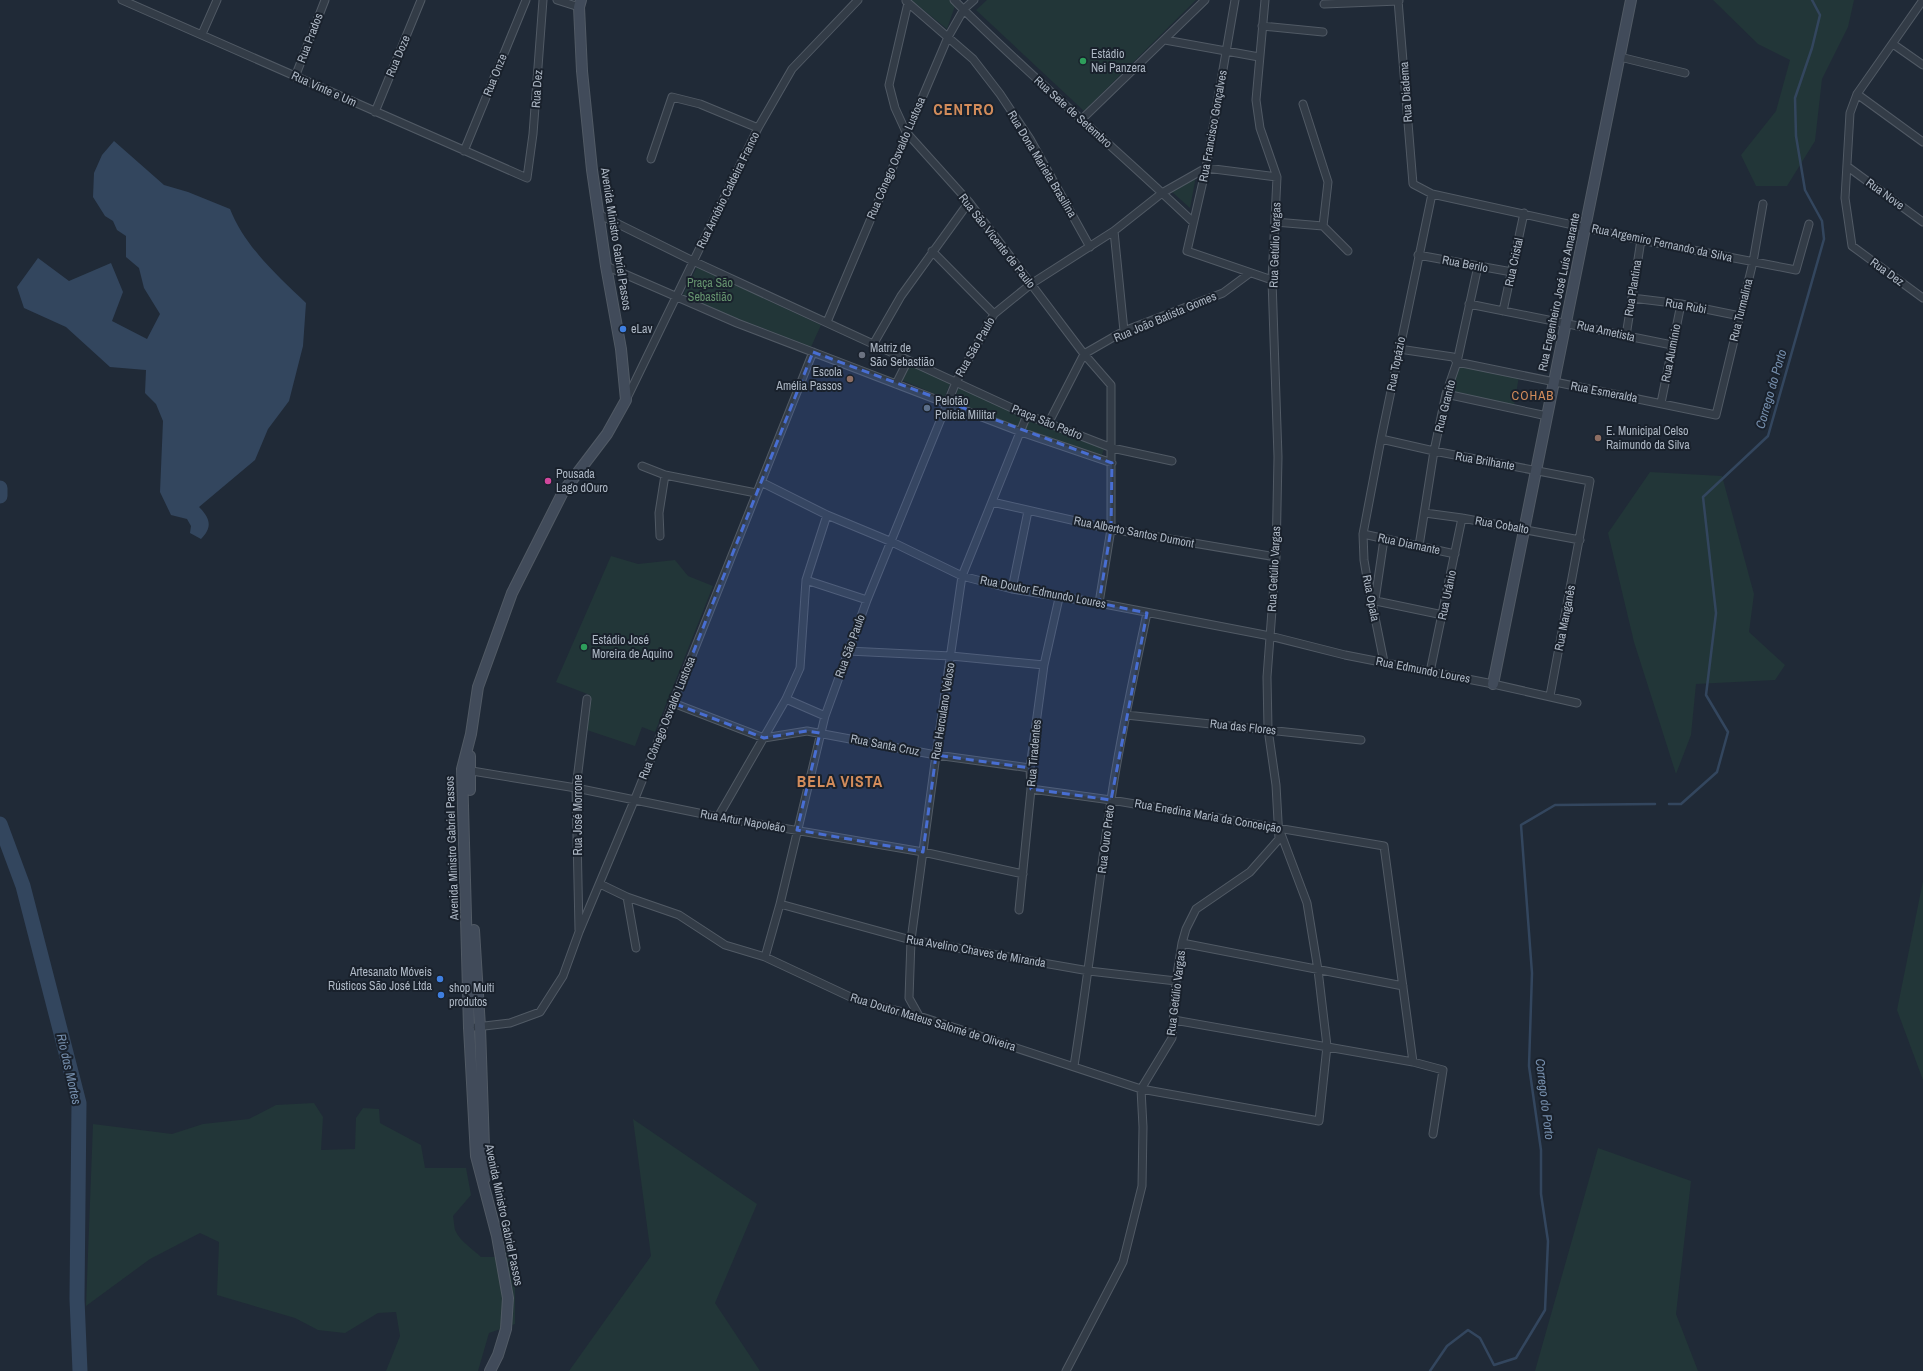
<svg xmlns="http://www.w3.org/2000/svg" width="1923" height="1371" font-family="'Archivo Narrow',sans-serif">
  <rect width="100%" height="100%" fill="#202a37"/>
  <!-- green -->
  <path fill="#223638" d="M911,0H950L955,6L947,29Z
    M987,0H1196L1084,111L976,10Z
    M1713,0H1854L1848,27L1822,79L1815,141L1787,186H1756L1741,155L1776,111L1790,60L1758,44Z
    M1196,176L1190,208L1171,191Z
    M697,267L821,325L811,347L682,297Z
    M910,364L950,384L944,398L902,380Z
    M1458,365L1519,376L1514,406L1453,395Z
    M959,387L1023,415L1018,428L953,401Z
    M1029,418L1105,447L1101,457L1025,429Z
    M1650,472L1722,476L1754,594L1749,632L1785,665L1775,680L1696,684L1691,735L1676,774L1634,642L1608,533Z
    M611,556L638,564L675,560L688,576L713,586L655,732L642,727L635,746L587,730L590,695L556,682Z
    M1923,881V1080L1897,1010Z
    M314,1103L323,1117L321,1150L355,1149L356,1118L363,1108L379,1109L380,1123L421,1145L425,1168H466L471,1195L453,1216C454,1221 454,1228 456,1232C460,1241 474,1250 481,1257H503L500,1247L515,1256V1324L489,1333L478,1371H386L400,1336L396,1312L378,1313L345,1333L318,1330L295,1318L217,1295L219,1242L200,1233L150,1259L86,1306L93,1124L172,1134L203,1124L249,1119L276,1105Z
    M633,1119L757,1204L715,1303L760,1371H569L651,1256Z
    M1598,1148L1691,1181L1676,1314L1698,1371H1535Z"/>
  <!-- water -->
  <path fill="#33465e" d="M114,141L164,185L188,192L230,209C245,247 277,275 306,303L303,346L289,401L268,429L255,460L199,507C210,518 213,527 201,539L190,533L191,526L187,519L171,515L160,492L163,421L156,404L145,393L146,370L110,367L66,327L24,308L17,287L38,258L69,281L111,263L123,292L112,321L147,339L160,314L144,288L139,268L126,257V236L117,230L113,221L105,216L93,197L94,173L102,155Z"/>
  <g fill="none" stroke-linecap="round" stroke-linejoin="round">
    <!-- stream -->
    <path stroke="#33465e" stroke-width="2.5" d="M1669,804H1681L1717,772L1728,732L1706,695L1716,613L1703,497L1768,436L1824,239L1822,221L1805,190L1796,136L1795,98L1812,48L1820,15L1812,0
      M1430,1371L1447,1346L1468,1330L1480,1338L1494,1365L1516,1358L1545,1310L1548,1241L1541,1194V1150L1529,1066L1532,973L1521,825L1555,805L1655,804"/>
    <!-- river -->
    <path stroke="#33465e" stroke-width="15" d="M0,488V496
      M0,824L23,886L79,1103L77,1299L80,1371"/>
    <defs>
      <path id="street" d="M122,0L527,178L533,134L543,0
        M557,0L579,7
        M954,0C1031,78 1115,147 1193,222
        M1235,0L1206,168L1187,251L1272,280
        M1398,0L1413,184L1432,194L1641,240L1796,270L1809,224
        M1923,0L1857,94L1850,113L1845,198L1852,246L1923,298
        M906,1L973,59L1000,94L1030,139L1090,247
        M908,3L889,85L895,108L906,132L969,202L1084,354L1111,385V529L1099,603
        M1324,4L1399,1
        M1262,26L1323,32
        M202,34L217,0
        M1165,40L1259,57
        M1893,44L1923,65
        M1620,57L1685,73
        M295,77L325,0
        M1857,94L1923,142
        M375,112L421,0
        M1081,120L1205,0
        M464,151L526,0
        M651,159L672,97L700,104L758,128
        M1848,167L1923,222
        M598,214L693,261L1027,415L1112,448L1172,461
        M1275,222L1323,226L1328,182L1303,104
        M1323,226L1348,251
        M1114,231L1124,331
        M932,251L994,314
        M1418,255L1512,272
        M606,266L737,323L1021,432L1112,463
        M1632,298L1681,304L1740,316
        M1469,304L1672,345
        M1503,311L1524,213
        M827,322L948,37L964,9L974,0
        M1626,336L1641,240
        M874,343L901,296L969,202
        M1399,349L1453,357L1457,362L1716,415L1753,262L1763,204
        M896,384L908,360
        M1446,394L1547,416
        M626,400L758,128L792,69L858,0
        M1661,403L1681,304
        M1048,424L1084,354L1124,331L1223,293L1250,273
        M1381,439L1434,451L1590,481L1550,696
        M642,466L665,475L756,493
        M761,482L827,515L892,542L962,576L1012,589L1099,603L1270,636L1345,655L1493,684L1577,703
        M992,502L1111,529L1276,557
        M1425,513L1462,518L1580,540
        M1363,534L1455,554
        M660,536L659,513L665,475
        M1419,546L1434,451L1446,394L1457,362L1478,266
        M806,580L867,600
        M1012,589L1028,511
        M1371,600L1443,615
        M1375,600L1384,539
        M848,651L951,656L1044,665
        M1384,662L1367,578L1364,560L1363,534L1381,439L1432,194
        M1430,672L1462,518
        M786,699L825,716
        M673,703L764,738L807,731L936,755L1030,768
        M1126,715L1361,740
        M466,770L576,788L718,817L923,852L1023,874
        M1031,789L1111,800L1384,846L1413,1062L1443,1070L1433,1134
        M718,817L786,699L800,668L806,580L827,515
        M600,884L627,897L679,915L725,945L765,957L859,1001L919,1016L1141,1089L1319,1121L1327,1046L1318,970L1307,903L1281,834
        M627,897L636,948
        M780,904L911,940L1089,971L1176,981
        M1019,910L1031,789L1030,768L1044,665L1059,598
        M579,930L576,788L587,699
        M1182,943L1403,986
        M765,957L780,904L825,716L867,600L956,382L994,314L1031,284L1114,231L1162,193L1206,168L1277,177
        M919,1016L909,998L911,940L936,755L962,576L1027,415
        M1174,1020L1413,1062
        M476,1027L510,1023L540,1012L563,976L579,932L634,801L813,352
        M1074,1066C1088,978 1098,889 1111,800C1120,737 1134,675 1147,613
        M1141,1089L1172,1038L1176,981L1182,943L1186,929L1196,909L1250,872L1279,839L1276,785L1268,729L1267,677L1276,557L1278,457L1272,280L1277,177L1260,128L1256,100L1265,0
        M1066,1371L1123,1262L1142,1186L1143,1127L1141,1089"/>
      <path id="secondary" d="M1493,684L1631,0
        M470,790V756
        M474,930L480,1027L485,1178
        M490,1371L498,1355L506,1329L508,1298L497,1236L476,1156L469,1028L462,769L471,734L478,687L512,593L563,492L607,434L626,400L621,349L606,266L592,170L582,71L579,7L581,0"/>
    </defs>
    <!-- street casing -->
    <use href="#street" stroke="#515a65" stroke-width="9"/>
    <!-- secondary casing -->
    <use href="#secondary" stroke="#515a65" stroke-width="12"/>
    <!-- street -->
    <use href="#street" stroke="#333c47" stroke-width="7"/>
    <!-- secondary -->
    <use href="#secondary" stroke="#414b5a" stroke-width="10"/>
  </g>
  <!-- marked area -->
  <path fill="#486ed2" fill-opacity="0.2" stroke="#486ed2" stroke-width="3" stroke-dasharray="8 5" stroke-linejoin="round" d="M813,352L1112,463L1111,529L1099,603L1147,613L1111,800L1031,789L1030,768L936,755L923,852L797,830L820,733L807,731L764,738L673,703Z"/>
  <!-- markers -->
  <g fill="#2e9e5b" stroke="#19212c" stroke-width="1.5">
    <circle cx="1083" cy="61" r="4"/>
    <circle cx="584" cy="647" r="4"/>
  </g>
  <g fill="#3f7fe0" stroke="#19212c" stroke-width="1.5">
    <circle cx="623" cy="329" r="4"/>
    <circle cx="440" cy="979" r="4"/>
    <circle cx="441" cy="995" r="4"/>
  </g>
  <circle fill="#6b7280" stroke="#19212c" stroke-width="1.5" cx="862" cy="355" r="4"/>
  <g fill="#8d6e63" stroke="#19212c" stroke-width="1.5">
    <circle cx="850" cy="379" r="4"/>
    <circle cx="1598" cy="438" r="4"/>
  </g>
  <circle fill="#5c6f8a" stroke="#19212c" stroke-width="1.5" cx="927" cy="408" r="4"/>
  <circle fill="#d1479c" stroke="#19212c" stroke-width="1.5" cx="548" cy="481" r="4"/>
  <g text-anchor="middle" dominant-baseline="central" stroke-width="4" stroke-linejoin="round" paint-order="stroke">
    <!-- street labels -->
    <g font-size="12" fill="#adb7c4" stroke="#19212c">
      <text transform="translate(310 38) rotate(-69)">Rua Prados</text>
      <text transform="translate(398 56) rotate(-67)">Rua Doze</text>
      <text transform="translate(495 75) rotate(-68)">Rua Onze</text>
      <text transform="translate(324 89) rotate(24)">Rua Vinte e Um</text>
      <text transform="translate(537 89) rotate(-86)">Rua Dez</text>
      <text transform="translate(1406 92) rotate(-94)">Rua Diadema</text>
      <text transform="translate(1073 112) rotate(42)">Rua Sete de Setembro</text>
      <text transform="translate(1213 126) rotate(-80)">Rua Francisco Gonçalves</text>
      <text transform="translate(896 158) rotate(-67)">Rua Cônego Osvaldo Lustosa</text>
      <text transform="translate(1042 164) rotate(59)">Rua Dona Marieta Brasilina</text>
      <text transform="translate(728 190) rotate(-64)">Rua Arnóbio Caldeira Franco</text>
      <text transform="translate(1885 194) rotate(36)">Rua Nove</text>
      <text transform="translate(616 239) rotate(81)">Avenida Ministro Gabriel Passos</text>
      <text transform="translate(997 241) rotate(52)">Rua São Vicente de Paulo</text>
      <text transform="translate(1662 243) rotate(12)">Rua Argemiro Fernando da Silva</text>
      <text transform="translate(1275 245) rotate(-88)">Rua Getúlio Vargas</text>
      <text transform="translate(1514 262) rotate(-78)">Rua Cristal</text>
      <text transform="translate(1465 264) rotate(11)">Rua Berilo</text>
      <text transform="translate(1887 272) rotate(36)">Rua Dez</text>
      <text transform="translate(1633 288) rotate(-81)">Rua Plantina</text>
      <text transform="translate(1559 292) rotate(-78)">Rua Engenheiro José Luís Amarante</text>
      <text transform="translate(1686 306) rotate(10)">Rua Rubi</text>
      <text transform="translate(1741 310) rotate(-76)">Rua Turmalina</text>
      <text transform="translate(1165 317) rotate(-23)">Rua João Batista Gomes</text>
      <text transform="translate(1606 331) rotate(13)">Rua Ametista</text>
      <text transform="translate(975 347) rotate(-60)">Rua São Paulo</text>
      <text transform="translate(1671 353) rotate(-79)">Rua Alumínio</text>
      <text transform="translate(1396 364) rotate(-79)">Rua Topázio</text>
      <text transform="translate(1604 392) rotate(11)">Rua Esmeralda</text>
      <text transform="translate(1445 406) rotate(-76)">Rua Granito</text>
      <text transform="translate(1047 422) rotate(22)">Praça São Pedro</text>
      <text transform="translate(1485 461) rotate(10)">Rua Brilhante</text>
      <text transform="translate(1502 525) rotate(10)">Rua Cobalto</text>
      <text transform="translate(1134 532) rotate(11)">Rua Alberto Santos Dumont</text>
      <text transform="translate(1409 544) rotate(12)">Rua Diamante</text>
      <text transform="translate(1274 569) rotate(-87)">Rua Getúlio Vargas</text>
      <text transform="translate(1043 592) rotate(11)">Rua Doutor Edmundo Loures</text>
      <text transform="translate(1447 595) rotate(-78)">Rua Urânio</text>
      <text transform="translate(1371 598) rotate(79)">Rua Opala</text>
      <text transform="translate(1565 618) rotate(-79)">Rua Manganês</text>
      <text transform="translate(850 646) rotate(-70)">Rua São Paulo</text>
      <text transform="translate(1423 670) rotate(11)">Rua Edmundo Loures</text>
      <text transform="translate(943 711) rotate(-81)">Rua Herculano Veloso</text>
      <text transform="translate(667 718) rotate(-68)">Rua Cônego Osvaldo Lustosa</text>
      <text transform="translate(1243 727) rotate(6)">Rua das Flores</text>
      <text transform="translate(885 745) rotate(11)">Rua Santa Cruz</text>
      <text transform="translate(1034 753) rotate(-85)">Rua Tiradentes</text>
      <text transform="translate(578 815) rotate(-90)">Rua José Morrone</text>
      <text transform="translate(1208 816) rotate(10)">Rua Enedina Maria da Conceição</text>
      <text transform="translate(743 821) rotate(10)">Rua Artur Napoleão</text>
      <text transform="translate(1106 839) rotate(-83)">Rua Ouro Preto</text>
      <text transform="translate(452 848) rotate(-92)">Avenida Ministro Gabriel Passos</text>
      <text transform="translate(976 951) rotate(10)">Rua Avelino Chaves de Miranda</text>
      <text transform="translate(1176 993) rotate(-83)">Rua Getúlio Vargas</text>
      <text transform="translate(933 1022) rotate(17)">Rua Doutor Mateus Salomé de Oliveira</text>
      <text transform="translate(504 1215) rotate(78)">Avenida Ministro Gabriel Passos</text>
    </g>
    <!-- poi labels -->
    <g font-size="12" fill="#adb7c4" stroke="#19212c" text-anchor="start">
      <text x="1091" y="54">Estádio<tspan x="1091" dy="14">Nei Panzera</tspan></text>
      <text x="631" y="329">eLav</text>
      <text x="870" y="348">Matriz de<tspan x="870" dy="14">São Sebastião</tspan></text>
      <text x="842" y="372" text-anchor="end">Escola<tspan x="842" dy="14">Amélia Passos</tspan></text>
      <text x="935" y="401">Pelotão<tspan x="935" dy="14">Polícia Militar</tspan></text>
      <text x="1606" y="431">E. Municipal Celso<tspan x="1606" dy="14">Raimundo da Silva</tspan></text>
      <text x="556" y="474">Pousada<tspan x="556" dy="14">Lago dOuro</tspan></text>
      <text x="592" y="640">Estádio José<tspan x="592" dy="14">Moreira de Aquino</tspan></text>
      <text x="432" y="972" text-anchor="end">Artesanato Móveis<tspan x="432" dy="14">Rústicos São José Ltda</tspan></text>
      <text x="449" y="988">shop Multi<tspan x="449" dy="14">produtos</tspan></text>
    </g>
    <!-- park labels -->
    <g font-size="12" fill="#66946f" stroke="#19212c">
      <text x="710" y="283">Praça São<tspan x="710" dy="14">Sebastião</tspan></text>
    </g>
    <!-- water labels -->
    <g font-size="13" font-style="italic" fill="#758eac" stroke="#19212c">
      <text transform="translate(1771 389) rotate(-74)">Corrego do Porto</text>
      <text transform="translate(69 1069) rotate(77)">Rio das Mortes</text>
      <text transform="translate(1545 1099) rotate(83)">Corrego do Porto</text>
    </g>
    <!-- neighbourhood labels -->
    <g font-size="13" letter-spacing="1" fill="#d28c5b" stroke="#19212c">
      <text x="1533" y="395">COHAB</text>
    </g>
    <!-- district labels -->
    <g font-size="16" font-weight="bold" letter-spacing="1" fill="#d28c5b" stroke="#19212c">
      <text x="964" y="109">CENTRO</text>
      <text x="840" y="781">BELA VISTA</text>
    </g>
  </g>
</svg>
